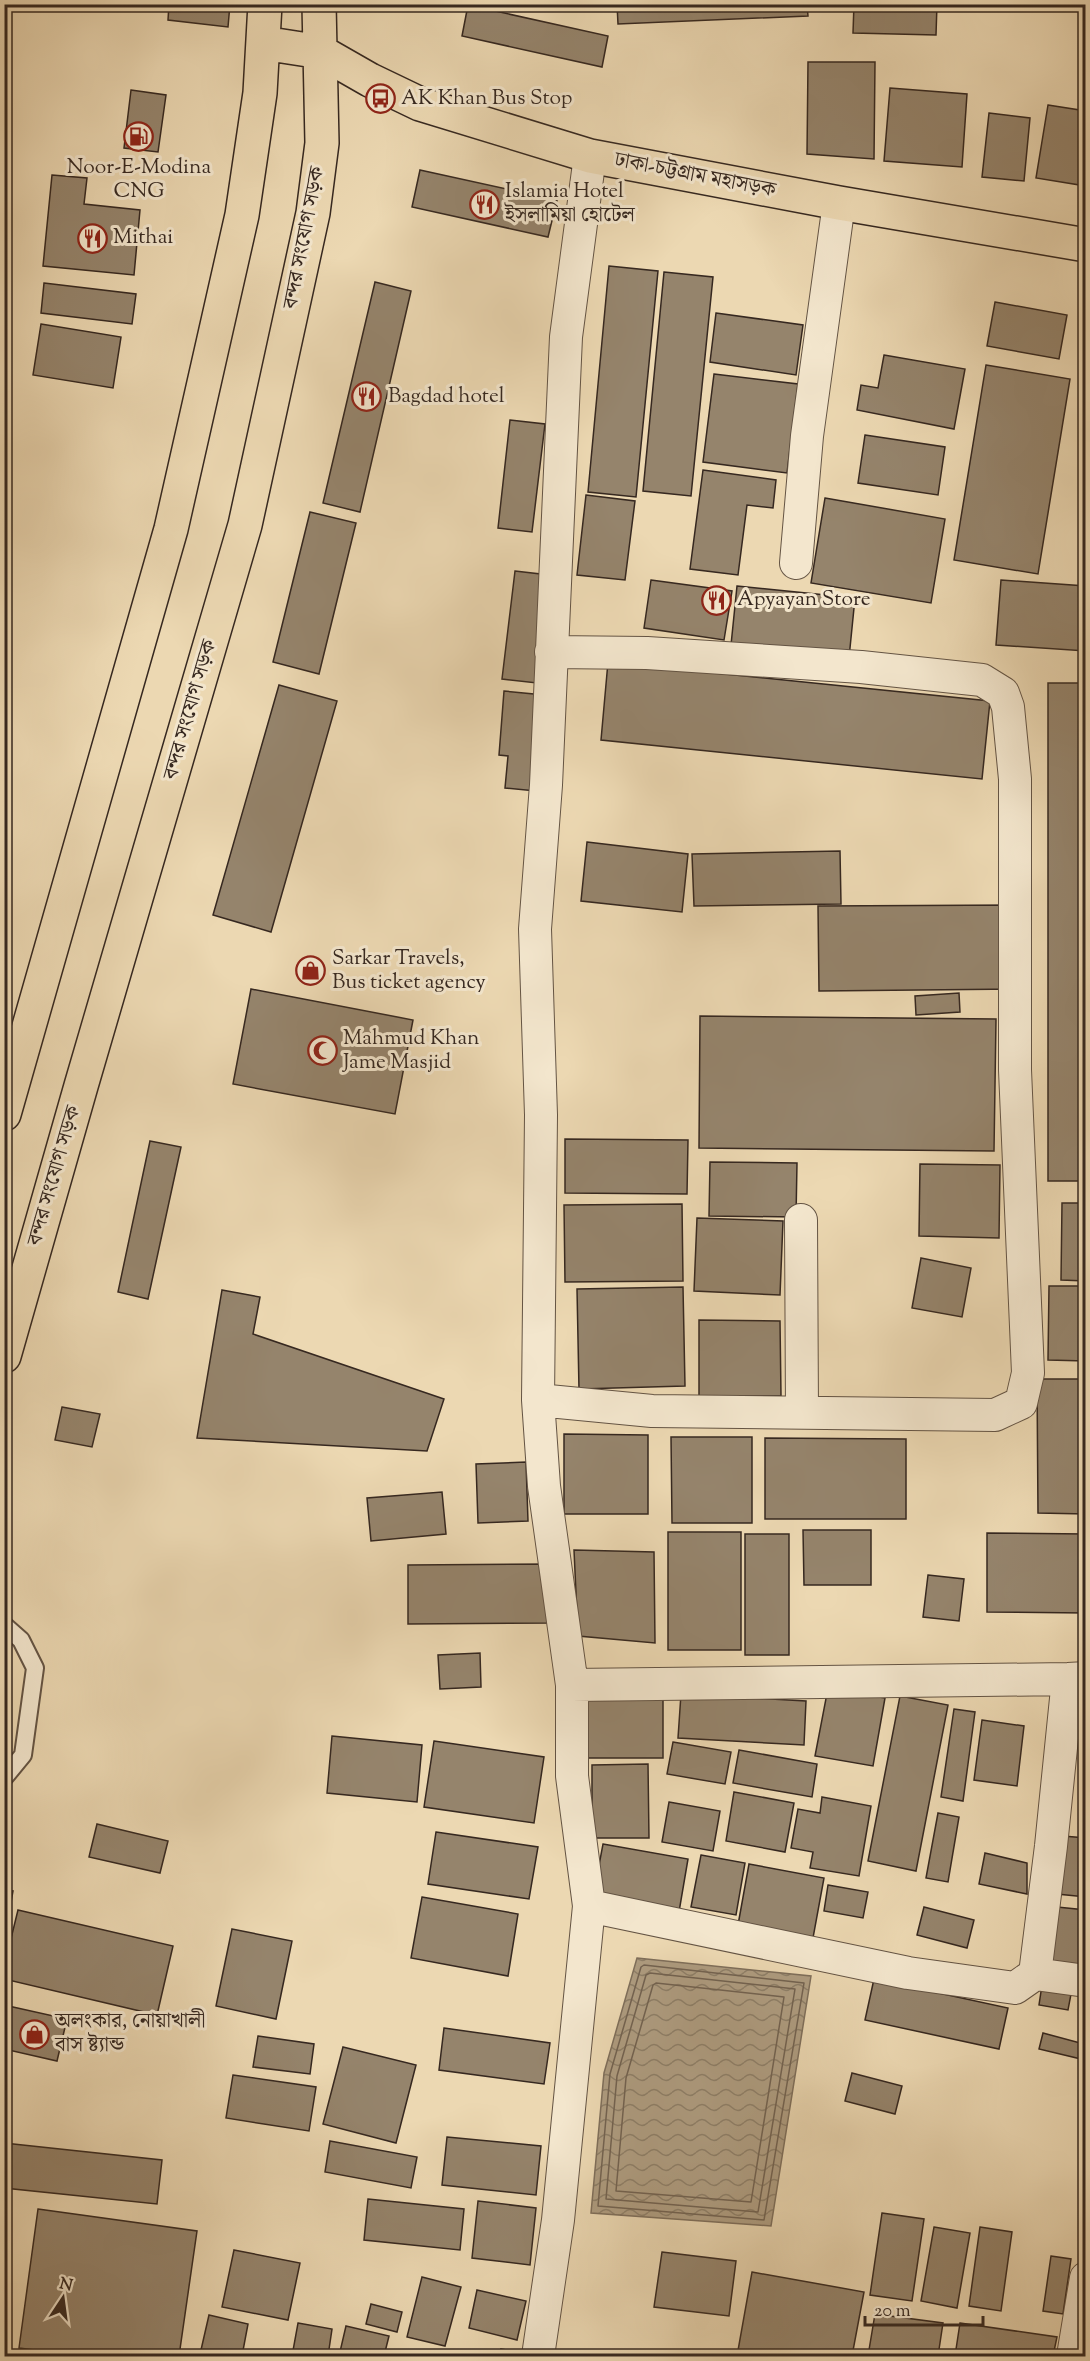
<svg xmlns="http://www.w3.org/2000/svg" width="1090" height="2361" font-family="'Sorts Mill Goudy','Noto Serif Bengali',serif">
  <defs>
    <pattern id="water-waves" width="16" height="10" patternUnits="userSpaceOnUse" patternTransform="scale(1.5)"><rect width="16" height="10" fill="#ae9c80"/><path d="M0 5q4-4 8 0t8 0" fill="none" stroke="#8e7f68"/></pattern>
  </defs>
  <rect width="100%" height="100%" fill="#ecd8b2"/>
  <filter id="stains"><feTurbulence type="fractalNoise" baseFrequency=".00333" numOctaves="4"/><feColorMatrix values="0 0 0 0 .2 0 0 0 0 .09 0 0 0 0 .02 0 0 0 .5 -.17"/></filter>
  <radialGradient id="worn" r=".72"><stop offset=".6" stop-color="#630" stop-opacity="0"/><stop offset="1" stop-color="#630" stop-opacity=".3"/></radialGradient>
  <!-- water -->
  <path fill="url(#water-waves)" stroke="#7e6e5a" stroke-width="1.5" d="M637,1958L811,1976L771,2226L591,2213L604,2073Z"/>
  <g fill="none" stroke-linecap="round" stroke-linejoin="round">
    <!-- shore -->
    <path stroke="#726250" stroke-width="1.5" d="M644,1965L804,1983L764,2220L598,2206L610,2074L641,1967Z
      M650,1973L795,1989L758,2212L606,2199L617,2076L646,1975Z
      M656,1983L784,1997L751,2202L616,2191L626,2078L653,1985Z"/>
  </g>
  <!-- building -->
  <path fill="#95846c" stroke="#362820" stroke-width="1.5" d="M169,4H230L228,27L168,20Z
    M617,4H807L808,16L618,24Z
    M854,4H937L936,35L853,33Z
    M468,5L608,36L602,67L462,36Z
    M808,62H875L874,159L807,154Z
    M890,88L967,94L962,167L884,161Z
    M131,90L166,95L158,152L124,148Z
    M1048,105L1086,111V186L1036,178Z
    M989,113L1030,118L1024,181L982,177Z
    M420,170L557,200L548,237L412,207Z
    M52,175L87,178L84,204L140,210L134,275L43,266Z
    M609,266L658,271L636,497L588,492Z
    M664,272L713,277L691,496L643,491Z
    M375,282L411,291L360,512L323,503Z
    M44,283L136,294L132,324L41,313Z
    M995,302L1067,315L1059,359L987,346Z
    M716,313L803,325L796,375L710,362Z
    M41,324L121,337L113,388L33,375Z
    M1086,341V363L1081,362Z
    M884,355L965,369L954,429L857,410L861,385L878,388Z
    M986,365L1070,379L1038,574L954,560Z
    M714,374L798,384L787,473L703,462Z
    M510,420L545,424L532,532L498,528Z
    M865,435L945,447L938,495L858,483Z
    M703,470L776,480L773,508L747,505L738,575L690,569Z
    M586,495L635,501L625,580L577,575Z
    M825,498L945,519L931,603L811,583Z
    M310,512L356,523L319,674L273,662Z
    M515,571L549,575L537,683L502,679Z
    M651,580L732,591L724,640L644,628Z
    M1001,580L1086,586V651L996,645Z
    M737,586L855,598L849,658L731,645Z
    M608,662L990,701L982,779L601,740Z
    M1048,683H1086V1181H1048Z
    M279,685L337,701L271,932L213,915Z
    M504,691L544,695L536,791L505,788L508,756L499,755Z
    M587,842L688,854L682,912L581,901Z
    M840,851L841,904L694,906L692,854Z
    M1018,905L1019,989L819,991L818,906Z
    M251,989L413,1020L395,1114L233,1084Z
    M959,993L960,1012L916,1015L915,996Z
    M700,1016L996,1019L994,1151L699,1148Z
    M565,1139L688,1140L687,1194L565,1193Z
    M150,1141L181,1147L148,1299L118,1292Z
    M710,1162L797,1163L796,1217L709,1216Z
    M920,1164L1000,1165L999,1238L919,1236Z
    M1062,1203H1086V1281L1061,1280Z
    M682,1204L683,1281L565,1282L564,1205Z
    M697,1218L783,1221L780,1295L694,1291Z
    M921,1258L971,1268L962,1317L912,1308Z
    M1049,1286H1086V1361L1048,1360Z
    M683,1287L685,1386L579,1389L577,1289Z
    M222,1290L260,1297L253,1334L444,1399L427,1451L197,1438Z
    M699,1320L780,1321L781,1396H699Z
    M1037,1379H1086V1514L1038,1513Z
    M62,1407L100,1414L92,1447L55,1440Z
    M564,1434L648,1435V1514H564Z
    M671,1437H752V1523H672Z
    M765,1438L906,1439V1519H765Z
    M526,1462L528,1521L478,1523L476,1464Z
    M442,1492L446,1534L371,1541L367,1498Z
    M803,1530H871V1585H804Z
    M668,1532H741V1650H668Z
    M987,1533L1086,1534V1613L987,1612Z
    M745,1534H789V1655H745Z
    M574,1550L654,1552L655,1643L578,1636Z
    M550,1564L551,1623L408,1624V1565Z
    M928,1575L964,1579L959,1621L923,1617Z
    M480,1653L481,1687L440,1689L438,1655Z
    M828,1688L885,1698L873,1766L815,1756Z
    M681,1694L806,1701L804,1745L678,1738Z
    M900,1696L948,1705L916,1871L868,1861Z
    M574,1699H663V1758H575Z
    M954,1709L975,1712L963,1801L941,1797Z
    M982,1720L1024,1726L1017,1786L974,1780Z
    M332,1736L422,1745L417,1802L327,1793Z
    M434,1741L544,1757L534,1823L424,1807Z
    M673,1742L731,1752L725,1784L667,1774Z
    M739,1750L817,1764L812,1797L733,1783Z
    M648,1764L649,1838H592V1765Z
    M734,1792L794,1803L785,1852L726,1841Z
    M822,1797L871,1806L859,1876L810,1868L813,1852L791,1848L798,1809L820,1813Z
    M669,1802L720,1811L713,1851L662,1842Z
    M938,1813L959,1817L948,1882L926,1878Z
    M97,1824L168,1841L160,1873L89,1857Z
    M436,1832L538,1847L529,1899L428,1884Z
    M1063,1836L1086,1838V1897L1057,1894Z
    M603,1844L688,1859L679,1912L593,1897Z
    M985,1853L1027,1863V1894L979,1884Z
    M701,1855L745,1863L736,1915L691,1907Z
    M749,1864L824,1878L813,1938L738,1925Z
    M828,1885L868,1892L863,1918L824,1911Z
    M4,1890L13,1891L4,1942Z
    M422,1897L518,1914L508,1976L411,1958Z
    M924,1907L974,1920L967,1948L917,1935Z
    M1057,1907L1086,1910V1971L1051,1968Z
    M18,1910L173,1946L157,2015L4,1979V1967Z
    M232,1929L292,1941L276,2019L216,2006Z
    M874,1979L1008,2008L999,2049L865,2020Z
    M1042,1985L1072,1989L1068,2010L1039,2005Z
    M4,2005L67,2019L57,2061L4,2049Z
    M444,2028L550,2043L544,2084L439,2070Z
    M1043,2033L1084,2044L1081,2059L1039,2049Z
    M258,2036L314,2044L310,2074L253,2067Z
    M343,2047L416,2065L396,2143L323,2124Z
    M852,2073L902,2086L895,2114L845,2101Z
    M233,2075L316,2087L309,2131L226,2118Z
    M447,2137L541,2146L536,2195L442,2185Z
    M330,2141L417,2157L411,2188L325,2172Z
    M4,2143L162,2160L157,2204L4,2188Z
    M368,2199L464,2209L460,2250L364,2240Z
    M478,2201L536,2208L530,2265L472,2258Z
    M38,2209L197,2231L179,2356H80L19,2348Z
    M882,2213L924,2219L912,2301L870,2295Z
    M934,2227L970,2233L957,2308L921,2301Z
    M980,2227L1012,2232L1001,2311L969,2306Z
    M234,2250L300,2263L288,2320L222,2307Z
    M662,2252L736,2261L729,2316L654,2307Z
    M1051,2256L1071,2259L1063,2314L1043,2311Z
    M752,2272L864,2292L852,2356H737Z
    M422,2277L461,2287L445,2346L407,2337Z
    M477,2290L526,2301L517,2340L469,2328Z
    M371,2304L402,2312L397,2332L366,2324Z
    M875,2314L943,2323L938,2356H868Z
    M209,2315L248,2324L242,2356L201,2350Z
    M298,2323L332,2329L328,2356H292Z
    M960,2323L1057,2337L1053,2356H955Z
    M346,2326L389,2336L384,2356H339Z
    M501,2349L523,2353L522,2356H500Z"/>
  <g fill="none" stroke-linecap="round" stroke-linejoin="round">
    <defs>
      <path id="lane" d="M4,1625L21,1640L35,1668L23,1755L4,1778"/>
      <path id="street" d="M796,563L807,436L839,203
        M801,1220L802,1412
        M538,1400L652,1411L995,1415L1021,1403L1028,1373L1015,1070V779L1008,707L1003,693L982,680L861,667L647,653L551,652
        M1068,1679L1051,1846L1035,1974L1086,1981
        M572,1685L1068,1679L1086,1678
        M589,1906L908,1973L1015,1988L1035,1974
        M538,2356L558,2220L589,1906L572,1776V1685L544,1486L538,1400L541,1115L535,929L546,785L566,337L590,156
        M1073,2356L1086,2278"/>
      <path id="highway" d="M263,43L321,52L370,80L420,104L590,156L839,203L1086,245
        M4,1114L171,529L242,215L260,93L265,4
        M4,1356L81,1086L245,525L313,213L322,143L319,4"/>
    </defs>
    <!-- lane casing -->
    <use href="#lane" stroke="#645444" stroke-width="20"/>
    <!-- street casing -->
    <use href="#street" stroke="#645444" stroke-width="34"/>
    <!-- highway casing -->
    <use href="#highway" stroke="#362820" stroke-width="36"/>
    <!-- lane -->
    <use href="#lane" stroke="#f3e6cd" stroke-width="16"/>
    <!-- street -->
    <use href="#street" stroke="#f3e6cd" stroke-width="32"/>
    <!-- highway -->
    <use href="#highway" stroke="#ecd8b2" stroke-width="33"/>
  </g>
  <!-- icons -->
  <defs>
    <symbol id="bus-ring" viewBox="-11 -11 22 22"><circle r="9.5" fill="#f3e6cd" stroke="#8f2418" stroke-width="1.5"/><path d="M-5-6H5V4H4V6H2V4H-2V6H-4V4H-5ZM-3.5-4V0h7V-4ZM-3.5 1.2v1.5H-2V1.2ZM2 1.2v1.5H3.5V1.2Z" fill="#8f2418"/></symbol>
    <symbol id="fuel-ring" viewBox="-11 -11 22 22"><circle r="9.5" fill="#f3e6cd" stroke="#8f2418" stroke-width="1.5"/><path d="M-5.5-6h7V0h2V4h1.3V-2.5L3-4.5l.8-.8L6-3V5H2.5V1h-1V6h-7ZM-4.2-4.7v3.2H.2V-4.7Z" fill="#8f2418"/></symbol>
    <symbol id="restaurant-ring" viewBox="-11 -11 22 22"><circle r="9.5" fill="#f3e6cd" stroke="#8f2418" stroke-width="1.5"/><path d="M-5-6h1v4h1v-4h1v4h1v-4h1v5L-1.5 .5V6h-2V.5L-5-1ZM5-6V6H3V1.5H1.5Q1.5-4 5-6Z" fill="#8f2418"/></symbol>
    <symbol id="shop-ring" viewBox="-11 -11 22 22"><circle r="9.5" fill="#f3e6cd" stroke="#8f2418" stroke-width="1.5"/><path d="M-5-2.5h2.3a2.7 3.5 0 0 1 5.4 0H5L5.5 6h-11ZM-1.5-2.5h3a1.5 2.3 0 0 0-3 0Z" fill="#8f2418"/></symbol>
    <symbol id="mosque-ring" viewBox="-11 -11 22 22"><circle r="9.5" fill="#f3e6cd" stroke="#8f2418" stroke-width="1.5"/><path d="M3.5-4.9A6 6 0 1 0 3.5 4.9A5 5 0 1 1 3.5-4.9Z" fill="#8f2418"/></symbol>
  </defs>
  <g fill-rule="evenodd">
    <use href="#bus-ring" x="364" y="82" width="33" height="33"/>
    <use href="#fuel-ring" x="122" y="120" width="33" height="33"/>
    <use href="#restaurant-ring" x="468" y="188" width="33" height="33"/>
    <use href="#restaurant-ring" x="76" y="222" width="33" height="33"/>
    <use href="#restaurant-ring" x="350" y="380" width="33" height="33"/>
    <use href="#restaurant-ring" x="700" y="584" width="33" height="33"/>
    <use href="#shop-ring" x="294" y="954" width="33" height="33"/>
    <use href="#mosque-ring" x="306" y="1034" width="33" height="33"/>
    <use href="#shop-ring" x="18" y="2018" width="33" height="33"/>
  </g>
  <g text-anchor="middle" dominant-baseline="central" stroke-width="6" stroke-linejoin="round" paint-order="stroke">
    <!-- poi labels -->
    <g font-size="21" fill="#362820" stroke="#f3e6cd" text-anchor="start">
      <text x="401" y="99">AK Khan Bus Stop</text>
      <text x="139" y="168" text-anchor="middle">Noor-E-Modina<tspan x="139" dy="24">CNG</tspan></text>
      <text x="505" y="192">Islamia Hotel<tspan x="505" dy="24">ইসলামিয়া হোটেল</tspan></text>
      <text x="113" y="238">Mithai</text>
      <text x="388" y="397">Bagdad hotel</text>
      <text x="737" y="600">Apyayan Store</text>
      <text x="332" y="959">Sarkar Travels,<tspan x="332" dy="24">Bus ticket agency</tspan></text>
      <text x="343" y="1039">Mahmud Khan<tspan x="343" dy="24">Jame Masjid</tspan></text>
      <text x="55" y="2022">অলংকার, নোয়াখালী<tspan x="55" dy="24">বাস ষ্ট্যান্ড</tspan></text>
    </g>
    <!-- street labels -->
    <g font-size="21" fill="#362820" stroke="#f3e6cd">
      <text transform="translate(695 176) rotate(11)">ঢাকা-চট্টগ্রাম মহাসড়ক</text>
      <text transform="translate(305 238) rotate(-79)">বন্দর সংযোগ সড়ক</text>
      <text transform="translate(191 710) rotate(-74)">বন্দর সংযোগ সড়ক</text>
      <text transform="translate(55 1176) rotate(-74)">বন্দর সংযোগ সড়ক</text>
    </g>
  </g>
  <!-- margin -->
  <rect width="1090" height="2361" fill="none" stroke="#ecd8b2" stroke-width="24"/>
  <rect x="6" y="6" width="1078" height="2349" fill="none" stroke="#362820" stroke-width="3"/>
  <rect x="12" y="12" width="1066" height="2337" fill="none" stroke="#362820" stroke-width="1.5"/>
  <!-- north arrow -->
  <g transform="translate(63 2298) rotate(13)" stroke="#f3e6cd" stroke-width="4.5" paint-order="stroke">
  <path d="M0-4.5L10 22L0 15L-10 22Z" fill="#362820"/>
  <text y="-9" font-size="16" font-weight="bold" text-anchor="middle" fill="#362820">N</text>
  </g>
  <!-- scale -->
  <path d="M865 2316v9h118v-9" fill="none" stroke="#362820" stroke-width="3"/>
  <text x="874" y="2316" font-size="18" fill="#362820" stroke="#f3e6cd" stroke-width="4.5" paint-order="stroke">20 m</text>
  <rect width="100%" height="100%" filter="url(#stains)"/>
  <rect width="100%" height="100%" fill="url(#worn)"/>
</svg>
